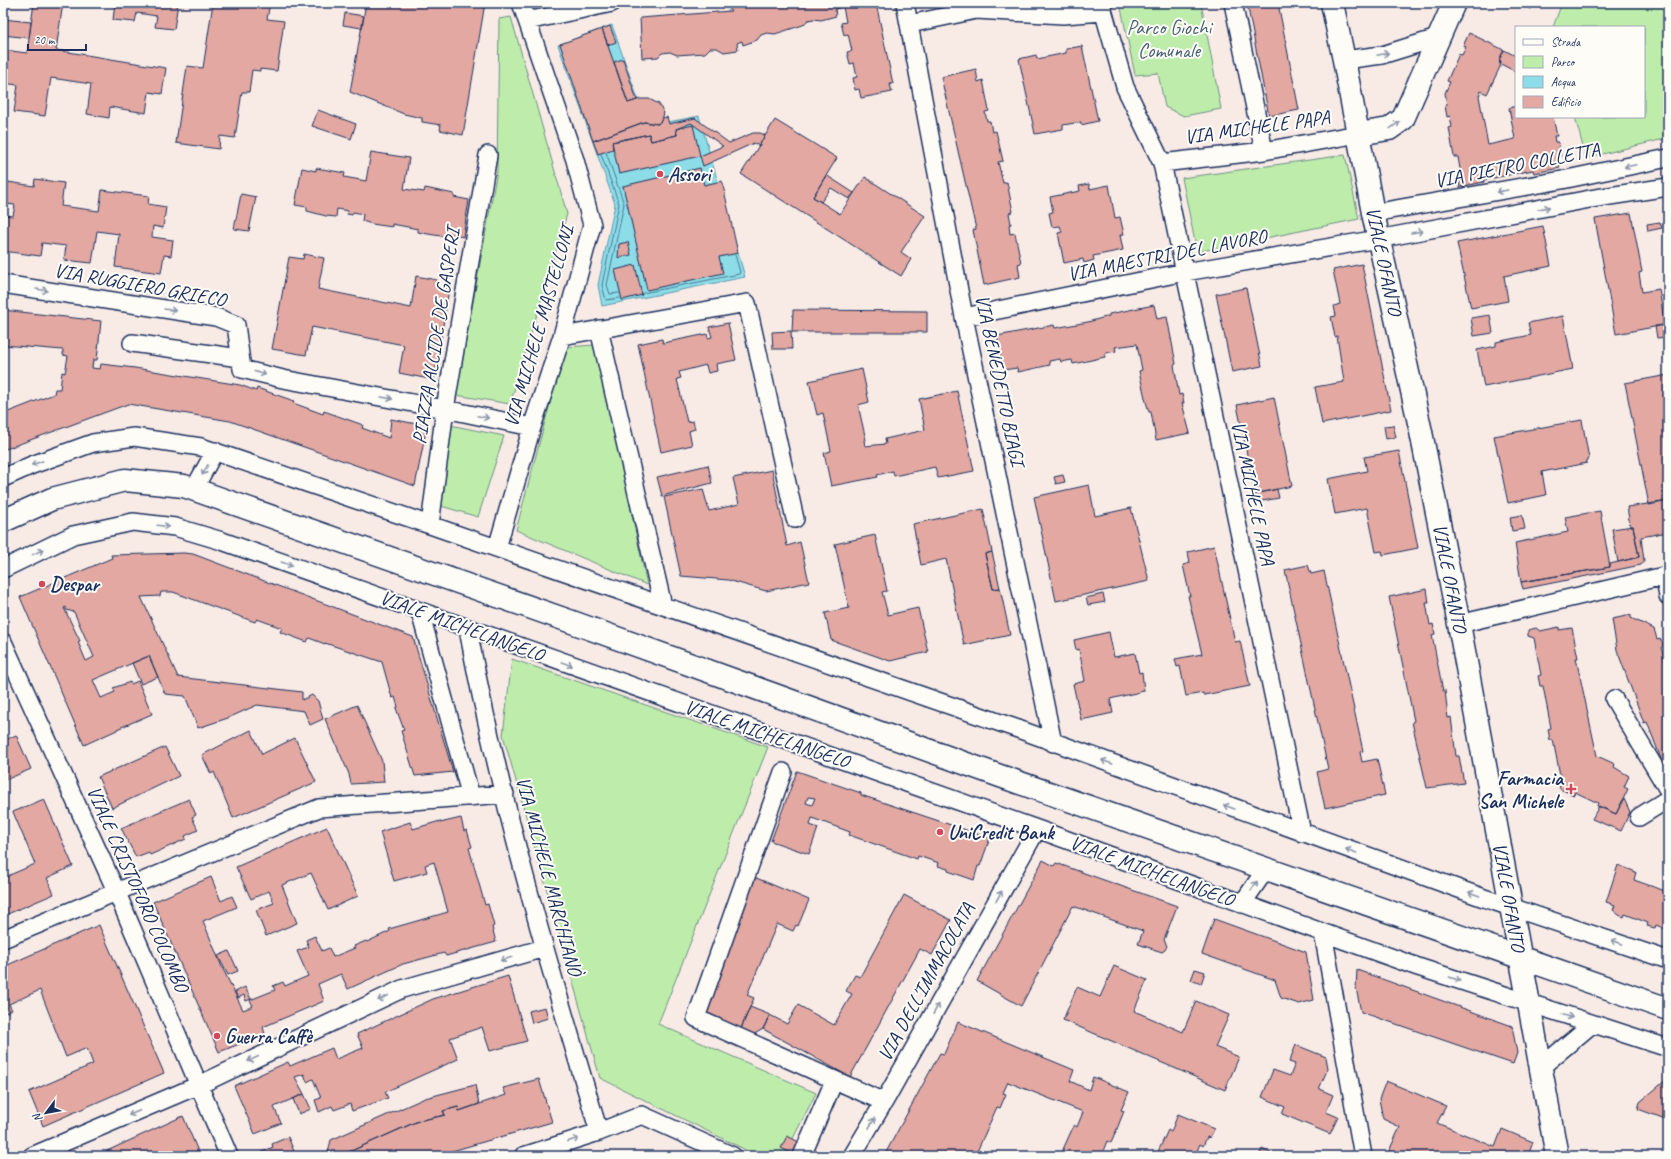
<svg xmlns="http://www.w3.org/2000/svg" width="1671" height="1159" font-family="Caveat,sans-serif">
  <rect width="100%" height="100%" fill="#f8ebe6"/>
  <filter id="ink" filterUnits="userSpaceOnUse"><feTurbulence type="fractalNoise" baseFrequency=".025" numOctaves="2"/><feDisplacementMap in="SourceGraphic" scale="8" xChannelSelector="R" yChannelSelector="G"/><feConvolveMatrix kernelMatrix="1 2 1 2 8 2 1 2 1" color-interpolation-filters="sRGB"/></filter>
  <g filter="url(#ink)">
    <!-- green -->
    <path fill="#beedab" stroke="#6c8e84" d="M1120,3H1201L1221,109L1184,116L1165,107L1158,73L1135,75Z
      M1562,3H1668V138L1586,158L1575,117H1644V27H1553Z
      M511,17L567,214L510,404L456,395L497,171L499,19Z
      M1345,155L1359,219L1197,252L1182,178Z
      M596,345L647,585L516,530L565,347Z
      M450,425L504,436L478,517L438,505Z
      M512,659L768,747L658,1024L816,1093L784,1156H758L600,1078L503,735Z"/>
    <!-- water -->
    <path fill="#8cdde7" stroke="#5f97b0" d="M612,25L639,102L668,122L699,116L745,277L602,306L598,285L615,204L558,45Z"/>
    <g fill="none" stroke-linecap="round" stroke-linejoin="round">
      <!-- shore -->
      <path stroke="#487595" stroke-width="1" d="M606,152L624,204L607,285L610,294L619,293
        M601,154L619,204L602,285L606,300L620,298
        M643,293L739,274L740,272L735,255"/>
    </g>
    <!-- building -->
    <path fill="#e2a8a1" stroke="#1b2f5e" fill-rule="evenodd" d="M34,3H63L56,50L166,68L162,94L149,92L146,113L110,107L109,118L87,114L91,84L51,78L45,116L14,112L18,85L3,83V50L27,53Z
      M115,3H178L174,29L155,27L157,16L137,13L135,22L113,20Z
      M213,3H270L267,19L284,21L277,71L260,69V71L252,70L249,92H242L235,138L220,136L219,149L176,143L187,66L203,68Z
      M366,3H485L463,135L440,130L441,125L422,122V118L404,114L350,92Z
      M742,3H876L893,84H890L892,92L861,98L859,89L855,90L853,78L857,77L854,63L850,64L847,52L852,51L848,34L844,35L841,23L846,22L843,7L835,9L836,16L821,20L814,19L808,20L803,25L775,34L767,33L761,35L757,40L743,45L742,41L737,43L738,50L724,52L717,48H710L705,53L677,55L670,52L662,53L658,57L642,58L640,18L731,11L729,8Z
      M1247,3H1278L1299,110L1269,116Z
      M1518,3H1535L1531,9Z
      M345,13L364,16L362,28L343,25Z
      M3,19L31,22L29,38L3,35Z
      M610,26L616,42L608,45L602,29Z
      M602,29L628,103L640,99H649L659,104L664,113L662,120L658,124L644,122L593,141L560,44Z
      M1469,33L1504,50L1499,60L1501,61L1500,67L1487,94L1481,91L1479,96L1488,145L1515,139L1509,108L1516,106V117H1553L1557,136H1554L1555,142H1558L1561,157L1558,158L1560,168L1534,173L1533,170L1484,180V182L1460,187L1459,181H1462L1458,157H1454L1449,128L1452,127L1450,116L1447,117L1445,106L1447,105L1445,93L1450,82L1447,81L1459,54L1462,55L1466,47L1463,46Z
      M1082,46L1098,121L1081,125V122L1063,125V129L1035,134L1019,59L1036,55L1037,59L1066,53V49Z
      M1504,50L1516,56V72L1499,63L1501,61L1499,60Z
      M623,59L637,100L628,103L614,62Z
      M976,69L978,82L983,80L989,111L985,112L987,121H990L992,132L996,131L1003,161L998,162L1003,183L1007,182L1013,212L1009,213L1011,224L1009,225L1010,234L1015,233L1021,263L1018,264L1020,277L984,285L973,230L976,229L941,77Z
      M318,110L356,124L351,139L312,126Z
      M667,117L669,124L695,118L729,143L753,133H760L765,135L759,146L754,143L703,166L700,156L723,146L691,123L676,129L677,135L651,141L649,134L612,142L613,149L598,154L593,141L644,122L658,124L663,118Z
      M775,120L837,158L813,197L840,214L865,177L925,216L901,252L911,259L901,276L741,174Z
      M693,125L700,156L619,174L612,142L649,134L651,141L677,135L676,129Z
      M371,152L409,158L404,189L424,192L425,188L454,194V197L469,200L463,237L447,233V237L428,234L418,232V229L392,224V227L372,224L362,221L363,214L353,212L352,215L347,214L348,211L337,209L336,217L326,216L307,211V207L295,205L302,168L316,171V168L345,173L344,177L366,181Z
      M700,168L704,185L722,181L738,253L719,257L723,273L647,290L623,186Z
      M826,175L854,193L849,199L831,188L821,202L813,197Z
      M35,179L64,183L61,206L99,211L102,190L149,196L148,204L166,207L163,228L153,226L152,237L173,240L171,256L164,255L161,273L115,267L119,234L97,231L92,263L64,260L66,246L42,243L40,256L3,251V215L13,216L15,205L6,204L8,182L34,186Z
      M1089,184L1090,189L1109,185L1115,218L1120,217L1124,234L1120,235L1123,250L1093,256L1094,260L1084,263L1083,259L1064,263L1058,233L1062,232L1060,226L1052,227L1049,213L1053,212L1050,197L1080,191L1079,186Z
      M241,194L256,197L249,231L234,229Z
      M1631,213L1642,272L1639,273L1642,292L1659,289L1665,325L1616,334L1595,219Z
      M1660,222L1662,228L1648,231L1647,224Z
      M1543,226L1551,266L1504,276L1508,301L1471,308L1457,243Z
      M628,242L631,255L618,258L619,244Z
      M304,254L324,258L318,289L411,308L416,276L437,280L436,287L449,289L434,380L399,373L404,345L312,327L306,355L272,349L289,257L303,259Z
      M1362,264L1391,410L1322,424L1315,387L1344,382L1337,336L1335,337L1331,317L1336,316L1334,306L1340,304L1333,270Z
      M635,265L642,295L622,300L615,270Z
      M1246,288L1262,366L1232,372L1216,294Z
      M1154,305L1157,319L1167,317L1176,364L1174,365L1179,395L1182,394L1184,403H1182L1190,433L1156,440L1151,412H1149L1145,398L1139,371L1142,370L1137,344L1115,347L1116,351L1105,353V357L1073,364L1072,360L1061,362L1060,359L1049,361L1050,365L1018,372L1017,368L1003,370L997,336L1054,325L1055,328L1088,322L1109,316V314Z
      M3,310L101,321L97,360H93L92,368L100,369L101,364L135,368L240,385L256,391L257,388L294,401L293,403L323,414L324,411L363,425L362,428L389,438L391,419L427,426L415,486L230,421L128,404L3,450V414L54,394L55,389H60L62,372L65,373L68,356L63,355V350L3,345Z
      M793,310L927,311V332H792Z
      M1490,315L1493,333L1474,336L1471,318Z
      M1563,316L1573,369L1484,387L1477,350L1496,346V342L1531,335L1528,323Z
      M728,323L736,360L716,364L717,371L708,373L706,365L679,372L681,378L677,379L687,422L693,421L695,429L689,431L692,445L661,452L638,344L662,339L663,343L707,334L708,338L712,337L709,327Z
      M1663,325L1665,337L1657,338L1655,326Z
      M791,331L792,349H773L772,332Z
      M862,369L869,402L858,405L866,440H864L865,446L886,444L885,439L925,430L919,399L957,391L974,471L938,478L935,467L894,476L893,471L877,475L878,477L831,486L824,453L831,451L823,413L817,415L809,381Z
      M1668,375V501L1649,505L1625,383Z
      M1274,397L1292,486L1255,494L1237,405Z
      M1582,420L1589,459L1587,460V463L1542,472L1546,495L1508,503L1494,436Z
      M1393,425L1396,437L1386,439L1384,426Z
      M1399,451L1418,548L1383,555L1382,551L1376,552L1367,508L1335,514L1328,479L1367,471L1364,457Z
      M708,465L712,483L662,496L657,477Z
      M772,470L787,546L800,542L809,582L766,591L728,580L681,576L664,497L703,489L709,511L739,504L733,478Z
      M1063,475L1065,482L1056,484L1054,477Z
      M1089,485L1095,516L1131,508L1149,581L1056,601L1034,497Z
      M1277,489L1279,498L1257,502L1255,494Z
      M1668,501V532L1641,537L1644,561L1641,565L1523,589L1521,582L1610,567V564L1639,557L1633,526H1630L1627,507Z
      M983,509L992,552L985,554L993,589L1000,588L1010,635L964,645L946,559L921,565L913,524Z
      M1600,511L1610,567L1521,582L1515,543L1568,532L1565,517Z
      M1522,515L1525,529L1512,531L1510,517Z
      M1633,526L1639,557L1618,562L1612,529Z
      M875,535L887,591L882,592L888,615L918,608L928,652L890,661L831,640L825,613L849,608L835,544Z
      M1214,546L1235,642L1240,641L1250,686L1204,695L1203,693L1186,696L1180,666L1177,667L1175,659L1202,654L1188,596H1190L1183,565L1190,563L1188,552Z
      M992,552L1000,588L993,589L985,554Z
      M184,553L193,554L413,637L453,772L415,776L401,731L404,730L396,708L398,707L395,697L392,698L382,662L325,643V644L309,638L307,642L280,632L282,628L257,619L255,622L173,592H161L160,596L141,597L178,677L302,692V700L312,695L318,701L323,719L310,725L304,711L257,705L228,718L198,728L185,696L165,694L149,656L93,680L101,698L115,692L113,688L130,682L131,684L138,681L152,714L117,729V730L84,745L20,597L112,558L111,555ZM66,607V610L74,612L94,657L86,661L78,642L80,641L64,608Z
      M1308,565L1311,574L1324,571L1363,751L1360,752L1362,762L1377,759L1385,795L1325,808L1317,772L1328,769L1285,570Z
      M1427,589L1429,603H1426L1430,625L1433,624L1435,634L1432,635L1443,691L1445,690L1448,718L1451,717L1456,756H1459L1464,783L1427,788L1412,722L1414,721L1389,597Z
      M1103,594L1105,602L1088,605L1086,598Z
      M1631,615V618L1654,629L1657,639L1660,638L1663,645L1661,648L1668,668V762L1663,764L1647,722L1644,723L1617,650L1612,619Z
      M1559,627V630L1572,628L1578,658H1576L1597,756L1615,764L1614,767L1629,776L1624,787L1628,789L1616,814L1597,806L1598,803L1575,792L1574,795L1560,789L1558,781L1561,780L1553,740H1550L1548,729L1551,728L1543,686H1540L1538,676L1541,675L1534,638L1528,636V630L1536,628L1540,631Z
      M1109,632L1114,657L1135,653L1139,673L1142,672L1144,691L1110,699L1113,713L1081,720L1073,684L1085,681L1079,649L1076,650L1074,640Z
      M149,656L158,677L141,684L132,663Z
      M357,705L382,761L384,782L351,784L349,774L325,719Z
      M251,730L262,754L295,738L316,782L233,818L214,772L211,774L202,755Z
      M16,735L31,769L3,781V741Z
      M165,747L179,776L112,808L98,777Z
      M797,771L861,793V795L990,838L980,866H978L974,880L948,871V869L938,866L939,863L918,856L917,859L849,835L850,832L812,818L810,825L818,828L809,854L771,841ZM808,797L815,798L812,805L806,803Z
      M44,799L73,866L47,878L54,894L3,916V878L35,864L13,812Z
      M189,799L196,815L192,817L198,830L185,836L186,839L150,855L149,852L136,857L121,828Z
      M1624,799L1630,812L1621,831L1592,819L1599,806L1616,814Z
      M1668,809V820L1664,810Z
      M461,818L464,831L467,830L472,847L469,848L485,905L488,904L494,926L492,927L496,942L446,956L444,953L403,964L348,989L341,974L318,984L324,1001L263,1027L265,1034L219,1052L153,902L211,877L221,901L232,896L237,907L203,921L222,967L243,1010L253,1006L250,1000L275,990L273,986L283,982L285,986L308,976L297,951L309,947L306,940L315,936L322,951L329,948L333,957L355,948L354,946L366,941L367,942L390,931L389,929L448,912L434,862L425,865L427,872L394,881L380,832L410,822L413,829L440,821V823Z
      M327,827L358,896L328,910L311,873L282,885L297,923L266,936L256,910L274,903L269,891L251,899L236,867Z
      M1043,860L1054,866L1056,863L1177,906L1164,940L1167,946L1165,950L1162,952L1138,944L1143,931L1073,906L1021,1006L977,981Z
      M1618,865L1636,872L1634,880L1668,892V930L1656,925L1655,928L1647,926L1648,923L1625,914L1624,917L1619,915L1613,910L1615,905L1606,902Z
      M754,877L809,900L798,926L796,925L793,931L777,924L747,995L754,998L740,1031L704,1017Z
      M904,895L951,920L932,955L920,949L850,1077L763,1029L770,1015L787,1024L798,1005L834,1025L852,994L846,991L855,975L860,977Z
      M1214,919L1306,952L1314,1000L1299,1004L1281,998L1275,980L1202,954Z
      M99,925L164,1073L43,1126L29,1092L93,1064L87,1048L66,1057L40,990L9,1004L12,1010L3,1014V967Z
      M229,951L238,971L228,975L218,956Z
      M1114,966L1147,980L1134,1011L1183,1032L1196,1001L1229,1015L1215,1047L1239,1057L1225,1090L1063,1020L1077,987L1100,997Z
      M1195,969L1205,972L1201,984L1191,980Z
      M1357,970L1512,1026L1517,1053L1513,1064L1361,1012L1356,988Z
      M508,976L527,1041L490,1051L482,1027L450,1038L458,1059L385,1092L388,1098L352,1111L350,1104L334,1110L332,1106L319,1112L315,1100L321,1098L313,1079L307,1082L304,1074L295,1077L304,1094L274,1107L281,1123L255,1134L234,1086L288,1062L290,1066L332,1048L336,1059L363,1048L357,1034L433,999Z
      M245,987L251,999L246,1001L244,995L238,998L235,992Z
      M545,1007L548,1018L532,1023L529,1011Z
      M750,1007L770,1015L763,1029L751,1036L740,1031Z
      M958,1022L1074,1070L1070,1081L1089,1090L1093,1077L1129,1092L1121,1110L1124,1111L1115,1134L1111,1143L1107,1141L1101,1156H1060L1074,1125L1077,1127L1083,1112L1008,1082L1003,1093L1006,1094L1000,1108L997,1107L975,1156H884L940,1053L944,1054Z
      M1296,1045L1326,1057L1328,1068L1319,1089L1333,1095L1326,1112L1338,1117L1330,1134L1282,1114L1285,1107L1262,1097L1273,1070L1290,1076L1295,1064L1289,1062Z
      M539,1079L552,1122L435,1156H340L418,1121L445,1115L443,1111L458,1107L459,1111L506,1095L503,1088Z
      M1666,1080L1668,1081V1120L1638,1109L1640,1102Z
      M1386,1081L1446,1106L1437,1123L1495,1147L1502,1129L1533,1142L1528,1156H1400L1389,1151L1400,1127L1383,1119L1379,1099Z
      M475,1085L479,1104L459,1111L458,1107L443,1111L445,1115L418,1121L340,1156H327L331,1140L425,1098Z
      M304,1094L311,1109L299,1114L293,1099Z
      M1178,1114L1214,1129L1210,1138L1207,1137L1203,1146L1200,1144L1195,1156H1156L1168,1130L1171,1132Z
      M183,1116L200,1156H96Z
      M787,1136L799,1142L793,1154L781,1148Z
      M288,1137L296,1156H264L262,1152L273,1147L272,1144Z
      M1262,1149L1277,1156H1259Z"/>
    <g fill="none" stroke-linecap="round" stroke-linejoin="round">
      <defs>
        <path id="street" d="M905,3L964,317L1053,743
          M1101,3L1125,87L1162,163L1302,833
          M1233,3L1264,151
          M976,10L1063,15L1103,12
          M527,21L612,3
          M910,24L976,10L974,3
          M1344,60L1382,55L1437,38
          M1162,163L1264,151L1358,134
          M1373,213L1562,180L1668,158
          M3,284L216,317L236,325L242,369L283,379L445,409L532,427
          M964,317L1185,272L1378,239L1590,199L1668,187
          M599,329L663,606
          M562,336L747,303L795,519
          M132,343L240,358
          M3,478L32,465L93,443L134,437L201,447L430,525L1018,729L1484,898L1668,960
          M194,489L215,451
          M430,525L445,409L488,155
          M497,548L532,427L562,336L592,225L575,160L521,3
          M3,569L73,535L133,522L175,527L222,541L1037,829L1418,967L1668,1048
          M1664,576L1668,596
          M420,612L471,797
          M1459,624L1668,575
          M468,629C499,799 549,966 599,1132
          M3,642L117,893L229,1156
          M1614,699L1668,790
          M783,772L696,1018L884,1102
          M1639,817L1668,799
          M1242,904L1266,869
          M1323,933L1363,1156
          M3,939L319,808L505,794
          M1541,1067L1592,1024
          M32,1156L199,1085L402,989L544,948
          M523,1156L599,1132L642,1115L733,1156
          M802,1156L834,1081
          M852,1156L884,1102L1037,829"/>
        <path id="secondary" d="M1332,3L1344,60L1373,213L1421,432L1459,624L1557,1156
          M1358,134L1389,129L1403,119L1454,3
          M3,521L52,499L125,480L184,486L572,622L1000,776L1668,1009"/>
      </defs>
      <!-- street casing -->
      <use href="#street" stroke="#1b2f5e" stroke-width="20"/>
      <!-- secondary casing -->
      <use href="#secondary" stroke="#1b2f5e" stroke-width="25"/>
      <!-- street -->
      <use href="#street" stroke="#fdfcf7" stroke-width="17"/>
      <!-- secondary -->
      <use href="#secondary" stroke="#fdfcf7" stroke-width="22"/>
    </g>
    <!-- one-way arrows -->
    <defs><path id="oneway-shaft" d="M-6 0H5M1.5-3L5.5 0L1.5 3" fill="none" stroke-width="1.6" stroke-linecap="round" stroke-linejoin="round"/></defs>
    <g stroke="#8c96aa">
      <use href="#oneway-shaft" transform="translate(1383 54) rotate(-12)"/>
      <use href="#oneway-shaft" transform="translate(1395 125) rotate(-36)"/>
      <use href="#oneway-shaft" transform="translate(1630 166) rotate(168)"/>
      <use href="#oneway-shaft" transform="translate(1502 191) rotate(170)"/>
      <use href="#oneway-shaft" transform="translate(1544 208) rotate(-11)"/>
      <use href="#oneway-shaft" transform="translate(1417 232) rotate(-10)"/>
      <use href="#oneway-shaft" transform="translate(42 290) rotate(9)"/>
      <use href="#oneway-shaft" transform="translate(170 310) rotate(9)"/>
      <use href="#oneway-shaft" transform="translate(260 373) rotate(15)"/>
      <use href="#oneway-shaft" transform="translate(387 398) rotate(10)"/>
      <use href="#oneway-shaft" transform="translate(483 417) rotate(12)"/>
      <use href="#oneway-shaft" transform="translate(37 463) rotate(160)"/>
      <use href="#oneway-shaft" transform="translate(205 470) rotate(119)"/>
      <use href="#oneway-shaft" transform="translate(163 526) rotate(7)"/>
      <use href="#oneway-shaft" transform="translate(38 552) rotate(-26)"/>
      <use href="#oneway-shaft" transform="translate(287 564) rotate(20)"/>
      <use href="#oneway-shaft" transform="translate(567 664) rotate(20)"/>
      <use href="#oneway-shaft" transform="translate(1107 762) rotate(-160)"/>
      <use href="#oneway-shaft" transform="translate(1229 807) rotate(-160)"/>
      <use href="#oneway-shaft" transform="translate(1351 851) rotate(-160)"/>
      <use href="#oneway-shaft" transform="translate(1254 886) rotate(-56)"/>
      <use href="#oneway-shaft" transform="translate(1474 894) rotate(-160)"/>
      <use href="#oneway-shaft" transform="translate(999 896) rotate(-61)"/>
      <use href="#oneway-shaft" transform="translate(1617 942) rotate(-161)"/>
      <use href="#oneway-shaft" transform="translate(506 959) rotate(164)"/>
      <use href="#oneway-shaft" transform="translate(1455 979) rotate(19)"/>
      <use href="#oneway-shaft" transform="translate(383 998) rotate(155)"/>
      <use href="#oneway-shaft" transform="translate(936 1009) rotate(-61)"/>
      <use href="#oneway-shaft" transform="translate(1567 1016) rotate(17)"/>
      <use href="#oneway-shaft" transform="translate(253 1059) rotate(155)"/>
      <use href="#oneway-shaft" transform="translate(134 1113) rotate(157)"/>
      <use href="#oneway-shaft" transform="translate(872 1123) rotate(-59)"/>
      <use href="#oneway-shaft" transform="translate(573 1140) rotate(-17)"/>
    </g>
  </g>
  <!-- markers -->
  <g fill="#d1495b" stroke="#fdfcf7" stroke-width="1.5">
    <circle cx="660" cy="174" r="4"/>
    <circle cx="42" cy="584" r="4"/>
    <path d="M1569 783h4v4h4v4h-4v4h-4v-4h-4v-4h4z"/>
    <circle cx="940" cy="832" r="4"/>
    <circle cx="217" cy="1036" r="4"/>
  </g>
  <g text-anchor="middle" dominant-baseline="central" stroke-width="4" stroke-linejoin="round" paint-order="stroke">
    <!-- park labels -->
    <g font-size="20" fill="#445e71" stroke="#fdfcf7">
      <text x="1169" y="27">Parco Giochi<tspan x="1169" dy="23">Comunale</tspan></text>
    </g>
    <!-- street labels -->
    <g font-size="20" fill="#1b2f5e" stroke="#fdfcf7">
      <text transform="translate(1257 127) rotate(-8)">VIA MICHELE PAPA</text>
      <text transform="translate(1517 165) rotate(-11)">VIA PIETRO COLLETTA</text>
      <text transform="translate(1167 255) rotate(-11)">VIA MAESTRI DEL LAVORO</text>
      <text transform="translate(1384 261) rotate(78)">VIALE OFANTO</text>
      <text transform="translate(140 285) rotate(10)">VIA RUGGIERO GRIECO</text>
      <text transform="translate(539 326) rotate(-74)">VIA MICHELE MASTELLONI</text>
      <text transform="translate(436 336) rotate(-81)">PIAZZA ALCIDE DE GASPERI</text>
      <text transform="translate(1000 380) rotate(78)">VIA BENEDETTO BIAGI</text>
      <text transform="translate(1253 493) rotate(78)">VIA MICHELE PAPA</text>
      <text transform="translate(1450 578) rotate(79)">VIALE OFANTO</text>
      <text transform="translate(462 626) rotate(20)">VIALE MICHELANGELO</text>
      <text transform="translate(767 734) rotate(19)">VIALE MICHELANGELO</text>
      <text transform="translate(1152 871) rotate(20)">VIALE MICHELANGELO</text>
      <text transform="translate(549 876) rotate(75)">VIA MICHELE MARCHIANÒ</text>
      <text transform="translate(138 889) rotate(66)">VIALE CRISTOFORO COLOMBO</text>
      <text transform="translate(1509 897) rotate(80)">VIALE OFANTO</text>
      <text transform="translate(926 982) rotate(-61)">VIA DELL'IMMACOLATA</text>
    </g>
    <!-- poi labels -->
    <g font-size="20" font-weight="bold" fill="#1b2f5e" stroke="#fdfcf7" text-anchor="start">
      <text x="668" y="174">Assori</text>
      <text x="50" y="584">Despar</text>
      <text x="1563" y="778" text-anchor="end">Farmacia<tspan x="1563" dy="23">San Michele</tspan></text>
      <text x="948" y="832">UniCredit Bank</text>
      <text x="225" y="1036">Guerra Caffè</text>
    </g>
  </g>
  <!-- margin -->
  <rect width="1671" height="1159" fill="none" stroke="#fdfcf7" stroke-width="16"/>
  <rect x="8" y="8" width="1655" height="1143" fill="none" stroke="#1b2f5e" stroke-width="1.5" filter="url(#ink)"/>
  <!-- legend -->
  <rect x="1515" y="26" width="130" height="92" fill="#fdfcf7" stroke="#a3aaba"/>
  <rect x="1523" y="39" width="20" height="6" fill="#fdfcf7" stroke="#a3aaba"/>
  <text x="1551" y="46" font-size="12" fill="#1b2f5e">Strada</text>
  <rect x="1523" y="56" width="20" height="12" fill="#beedab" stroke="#a3aaba"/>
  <text x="1551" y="66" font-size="12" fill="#1b2f5e">Parco</text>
  <rect x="1523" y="76" width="20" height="12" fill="#8cdde7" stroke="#a3aaba"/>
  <text x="1551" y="86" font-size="12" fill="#1b2f5e">Acqua</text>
  <rect x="1523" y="96" width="20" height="12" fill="#e2a8a1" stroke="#a3aaba"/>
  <text x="1551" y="106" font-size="12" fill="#1b2f5e">Edificio</text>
  <!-- north arrow -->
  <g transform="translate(46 1113) rotate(238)" stroke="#fdfcf7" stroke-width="3" paint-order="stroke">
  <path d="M0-3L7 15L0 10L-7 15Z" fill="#1b2f5e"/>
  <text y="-6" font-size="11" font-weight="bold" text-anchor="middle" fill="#1b2f5e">N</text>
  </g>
  <!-- scale -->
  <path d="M28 44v6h58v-6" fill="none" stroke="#1b2f5e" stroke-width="2"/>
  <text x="34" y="44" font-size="12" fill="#1b2f5e" stroke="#fdfcf7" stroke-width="3" paint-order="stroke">20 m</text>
</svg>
